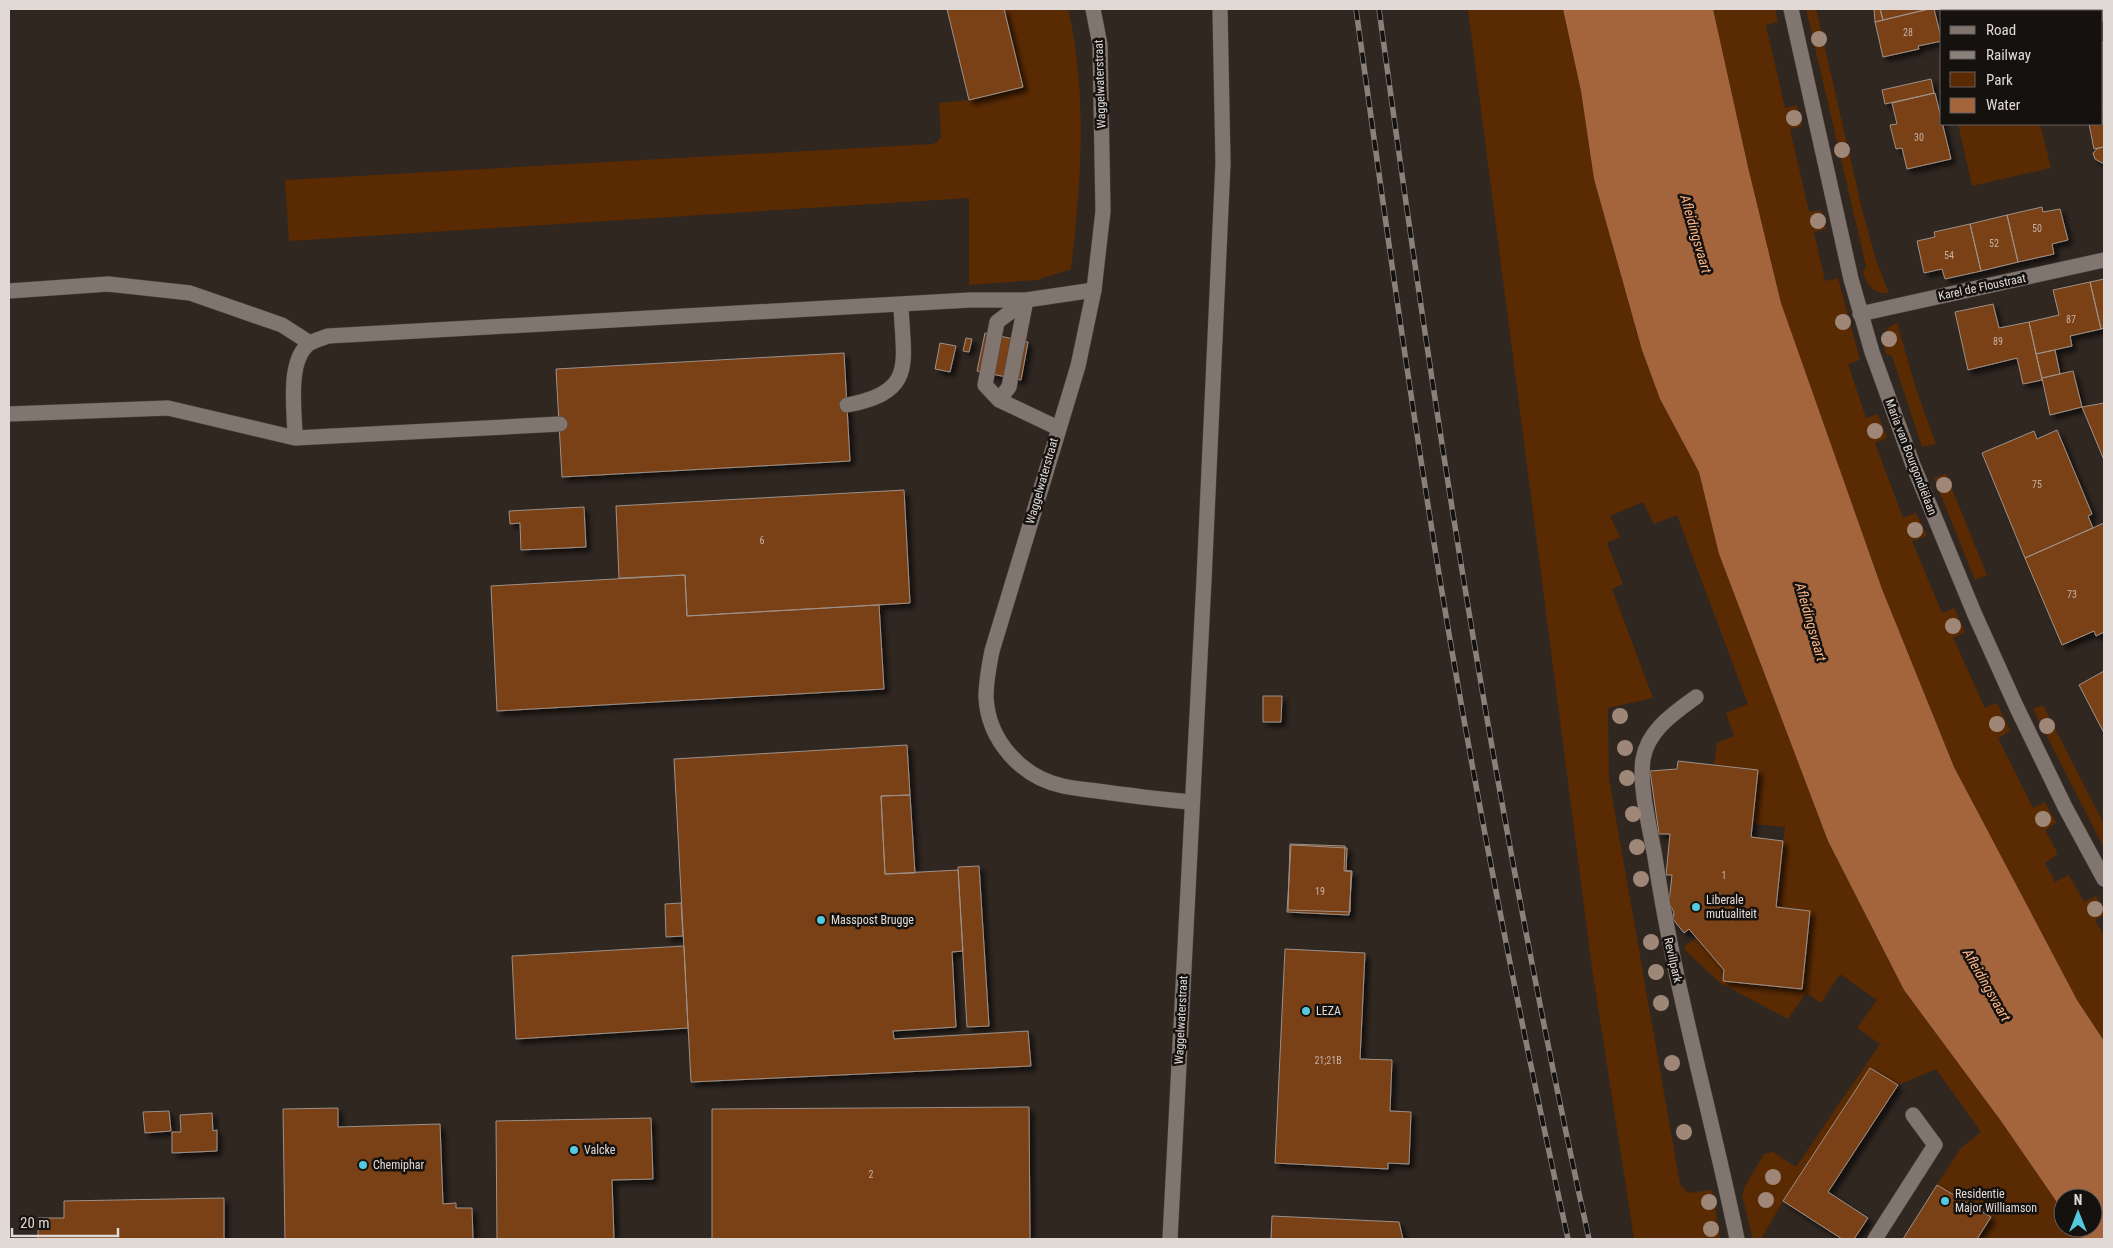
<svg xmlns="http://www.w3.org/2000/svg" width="2113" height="1248" font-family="'Roboto Condensed',sans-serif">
  <defs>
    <filter id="shadow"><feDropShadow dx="4.5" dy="4.5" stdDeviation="2.5" flood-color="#0009"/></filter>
  </defs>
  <rect width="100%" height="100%" fill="#302721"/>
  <!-- green -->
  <path fill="#5a2a03" d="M1004,9H1068C1088,94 1081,183 1071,269L1037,280L969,285V198L289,241L285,180L932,144L938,142L941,136L939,103L969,100L1023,86Z
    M1468,9H1563L1581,91L1594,179L1642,350L1660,399L1699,472L1719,554L1828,841L1904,990L2001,1121L2063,1211V1228H2075L2082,1239H1977L1990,1217L1937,1185L1960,1149L1981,1132L1936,1069L1898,1085L1871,1068L1783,1201L1761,1239H1753L1742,1196L1745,1186L1764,1154L1773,1152L1796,1167L1880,1044L1857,1028L1877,1000L1840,974L1821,1003L1806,993L1788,1019L1720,983L1686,951L1684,946L1697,938L1724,970L1723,980L1810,911L1776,907L1785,827L1752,824L1758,770L1714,765L1717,743L1734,736L1726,713L1748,704L1677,515L1654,524L1643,502L1610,516L1620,537L1607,543L1623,584L1612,589L1653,698L1608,708L1609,779L1680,1184L1688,1193L1712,1190L1720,1239H1634L1592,968Z
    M1713,9H1775L1778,22L1766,25L1785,108L1797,105L1802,126L1790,129L1809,212L1821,210L1826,229L1814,232L1825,281L1838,278L1860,360L1848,364L1866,418L1878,414L1887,438L1875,443L1903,518L1916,513L1927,536L1912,541L1942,613L1954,608L1965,632L1953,638L1985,708L1997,703L2010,731L1998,738L2033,808L2045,802L2056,823L2045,830L2058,854L2045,863L2055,882L2069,875L2084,902L2096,896L2104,909V915L2095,920L2104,935V1041L2077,1000L1954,767L1882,589L1781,303L1748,167Z
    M1806,9H1816L1862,209L1876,260L1889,293C1874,295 1867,285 1863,272L1866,266Z
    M1958,124H2040L2051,168L1972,186Z
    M1897,323L1916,389L1936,444L1922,447L1892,356L1886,354C1882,341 1882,328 1897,323Z
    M1946,474L1987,575L1975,580L1934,478Z
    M2043,705L2104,824V848L2033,709Z"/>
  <!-- water -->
  <path fill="#a4653c" d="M1563,9H1713L1748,167L1781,303L1882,589L1954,767L2077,1000L2104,1041V1239H2082L2075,1228H2093V1198H2063V1211L2001,1121L1904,990L1828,841L1719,554L1699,472L1660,399L1642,350L1594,179L1581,91Z"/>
  <!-- building -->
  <path fill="#7a3f12" stroke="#9d918a" filter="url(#shadow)" d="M947,9H1004L1023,87L969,100Z
    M1874,9H1880L1883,20L1875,22Z
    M1880,9H1929L1883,20Z
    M1929,9H1934L1942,41L1918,46L1919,49L1883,57L1875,22Z
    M1995,9H2025L2013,11H1995Z
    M2102,42H2104V109H2102Z
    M1931,79L1934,93L1885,104L1882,90Z
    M1935,93L1951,159L1907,169L1902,148L1896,149L1890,125L1897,124L1892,103Z
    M2102,109H2104V147L2094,149L2089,124H2102Z
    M2104,147V163H2102L2095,159L2093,153L2098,148Z
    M2042,207L2043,212L2060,209L2068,240L2052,244L2054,254L2018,262L2007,215Z
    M2007,215L2018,262L1981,271L1970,224Z
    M1970,224L1981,271L1945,279L1942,269L1924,273L1917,241L1935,237L1934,232Z
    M2104,279V328L2101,329L2090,282Z
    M2090,282L2101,329L2070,336L2072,346L2036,354L2029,322L2059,315L2053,290Z
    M1993,304L1999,328L2029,322L2042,380L2023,384L2017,358L1968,370L1955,312Z
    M985,333L1028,342L1021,380L977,371Z
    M966,338L972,339L969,352L963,351Z
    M940,343L956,346L950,372L935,369Z
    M2055,350L2060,374L2042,378L2036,354Z
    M844,353L850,461L562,477L556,369Z
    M2073,371L2082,407L2050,415L2042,378Z
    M2104,403V460L2082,407Z
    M2057,430L2092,514L2088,516L2093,528L2025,558L1982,453L2034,431L2037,439Z
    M904,490L910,603L687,616L685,575L619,578L616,506Z
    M584,507L586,547L521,550L520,523L510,524L509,511Z
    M2104,523V632L2096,636L2094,631L2062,645L2025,558Z
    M685,575L687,616L879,605L884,689L497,711L491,586Z
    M2104,671V733L2079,685Z
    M1263,696H1282L1281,722H1263Z
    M907,745L910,795L881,796L885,874L958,870L963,951L952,952L956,1027L893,1031L894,1039L1028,1031L1031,1066L691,1082L674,759Z
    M1678,761L1758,770L1751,837L1783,841L1776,907L1810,911L1802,989L1723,981L1724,970L1689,929L1684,933L1673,919L1674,912L1669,903L1672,875H1666L1670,834H1659L1650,771L1677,769Z
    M910,795L915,873L885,874L881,796Z
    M1290,844L1345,846L1344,871H1351L1350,912L1288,910Z
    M1291,845L1347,848L1346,871H1352L1349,915L1287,912Z
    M979,866L989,1026L967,1027L958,867Z
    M681,903L683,936L666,937L665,904Z
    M684,946L688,1028L516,1039L512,956Z
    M1285,949L1365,953L1360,1059L1392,1060L1390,1111L1411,1112L1409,1164L1388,1163V1169L1275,1163Z
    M1870,1068L1898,1085L1828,1192L1868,1218L1854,1239H1842L1783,1201Z
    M1029,1107L1030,1239H712V1109Z
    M338,1108V1127L440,1124L443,1204L456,1203V1208H472L473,1239H285L283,1109Z
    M169,1111L171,1131L145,1133L143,1112Z
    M212,1113L213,1131L217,1130V1151L172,1153V1132H181L180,1115Z
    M651,1118L653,1179L612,1180L614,1239H497L496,1121Z
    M1937,1185L1991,1217L1977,1239H1903Z
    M224,1198V1239H38V1218H64V1201Z
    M1272,1216L1399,1222L1403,1239H1271Z"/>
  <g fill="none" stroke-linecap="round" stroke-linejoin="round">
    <defs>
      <path id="lane" d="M9,291L108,284L190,293L282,325L310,343
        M847,405C917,392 903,363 901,305
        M9,414L168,408L295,438L560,424
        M1058,428L999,400L985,385L997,322L1026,300L1094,290
        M295,438C295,412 286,360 310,343C315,340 323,338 328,336L970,300H1026L1009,387L999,400
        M1696,697C1674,713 1648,730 1643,759C1639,788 1650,828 1655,857C1674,986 1711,1112 1737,1239
        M1875,1239L1935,1145L1913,1115"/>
      <path id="street" d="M1093,9L1100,45L1103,211L1094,290L1078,366L992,651C989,666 986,681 986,697C988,740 1021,777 1063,786C1076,789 1091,790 1105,792C1134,796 1163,800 1192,802
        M1791,9L1851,279L1872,352L1913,465L1975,615L2016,706L2065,807L2104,879
        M1956,9L1957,11
        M2102,14L2104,13
        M1860,314L2104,260"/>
      <path id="secondary" d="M1170,1239L1204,580L1223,163L1220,9"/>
    </defs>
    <!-- lane casing -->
    <use href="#lane" stroke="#4c443f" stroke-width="16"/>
    <!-- street casing -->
    <use href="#street" stroke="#4c443f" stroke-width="16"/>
    <!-- secondary casing -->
    <use href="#secondary" stroke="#4c443f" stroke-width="16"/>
    <!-- lane -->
    <use href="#lane" stroke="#81756f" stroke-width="15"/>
    <!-- street -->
    <use href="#street" stroke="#81756f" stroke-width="15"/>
    <!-- secondary -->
    <use href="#secondary" stroke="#81756f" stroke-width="15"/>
    <defs>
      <path id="rail" d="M1356,9C1383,204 1410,398 1442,592C1478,809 1521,1025 1568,1239
        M1379,9C1435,421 1499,832 1589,1239"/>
    </defs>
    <!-- rail casing -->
    <use href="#rail" stroke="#89817c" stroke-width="5.5"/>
    <!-- rail -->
    <use href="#rail" stroke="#15110e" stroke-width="4" stroke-dasharray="11" stroke-linecap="butt"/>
  </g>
  <!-- trees -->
  <g fill="#9f8778">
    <circle cx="1819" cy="39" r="8"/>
    <circle cx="1794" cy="118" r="8"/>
    <circle cx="1842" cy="150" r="8"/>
    <circle cx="1818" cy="221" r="8"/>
    <circle cx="1843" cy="322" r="8"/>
    <circle cx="1889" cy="339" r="8"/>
    <circle cx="1875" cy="431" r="8"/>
    <circle cx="1944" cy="485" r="8"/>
    <circle cx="1915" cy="530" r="8"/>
    <circle cx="1953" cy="626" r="8"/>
    <circle cx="1620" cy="716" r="8"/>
    <circle cx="1997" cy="724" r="8"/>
    <circle cx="2047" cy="726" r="8"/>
    <circle cx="1625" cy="748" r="8"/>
    <circle cx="1627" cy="778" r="8"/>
    <circle cx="1633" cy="814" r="8"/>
    <circle cx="2043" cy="819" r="8"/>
    <circle cx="1637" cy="847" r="8"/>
    <circle cx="1641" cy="879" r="8"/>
    <circle cx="2095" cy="909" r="8"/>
    <circle cx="1651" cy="942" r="8"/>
    <circle cx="1656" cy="972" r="8"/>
    <circle cx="1661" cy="1003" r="8"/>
    <circle cx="1672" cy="1063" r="8"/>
    <circle cx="1684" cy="1132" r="8"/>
    <circle cx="1773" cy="1177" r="8"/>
    <circle cx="1766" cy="1200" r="8"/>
    <circle cx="1709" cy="1202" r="8"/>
    <circle cx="1711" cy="1229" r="8"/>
  </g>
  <!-- markers -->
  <g fill="#55cade" stroke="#15110e" stroke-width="2">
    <circle cx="1696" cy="907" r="5"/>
    <circle cx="821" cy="920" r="5"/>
    <circle cx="1306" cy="1011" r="5"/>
    <circle cx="574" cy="1150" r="5"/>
    <circle cx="363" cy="1165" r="5"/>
    <circle cx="1945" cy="1201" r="5"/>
  </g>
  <g text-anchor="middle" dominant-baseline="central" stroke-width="5" stroke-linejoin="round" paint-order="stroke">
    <!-- number labels -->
    <g font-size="10" fill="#c6b2a4">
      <text x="1908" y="32">28</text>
      <text x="1919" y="137">30</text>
      <text x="2037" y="228">50</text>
      <text x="1994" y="243">52</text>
      <text x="1949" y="255">54</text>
      <text x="2071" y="319">87</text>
      <text x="1998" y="341">89</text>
      <text x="2037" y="484">75</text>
      <text x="762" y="540">6</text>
      <text x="2072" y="594">73</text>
      <text x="1724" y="875">1</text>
      <text x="1320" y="891">19</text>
      <text x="1328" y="1060">21;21B</text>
      <text x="871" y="1174">2</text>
    </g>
    <!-- street labels -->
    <g font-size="12" fill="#e0d9d5" stroke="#15110e">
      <text transform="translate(1100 84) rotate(-92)">Waggelwaterstraat</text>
      <text transform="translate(1982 287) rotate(-12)">Karel de Floustraat</text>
      <text transform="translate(1911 457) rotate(69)">Maria van Bourgondiëlaan</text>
      <text transform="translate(1042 481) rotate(-74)">Waggelwaterstraat</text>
      <text transform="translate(1673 960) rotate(77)">Revillpark</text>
      <text transform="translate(1181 1020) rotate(-87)">Waggelwaterstraat</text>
    </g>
    <!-- poi labels -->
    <g font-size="12" fill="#e0d9d5" stroke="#15110e" text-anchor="start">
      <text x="1706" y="900">Liberale<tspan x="1706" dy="14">mutualiteit</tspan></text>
      <text x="831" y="920">Masspost Brugge</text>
      <text x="1316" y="1011">LEZA</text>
      <text x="584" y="1150">Valcke</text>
      <text x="373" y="1165">Chemiphar</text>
      <text x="1955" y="1194">Residentie<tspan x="1955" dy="14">Major Williamson</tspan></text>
    </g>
    <!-- water labels -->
    <g font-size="14" font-style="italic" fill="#fcb588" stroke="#15110e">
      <text transform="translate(1696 234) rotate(74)">Afleidingsvaart</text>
      <text transform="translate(1811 622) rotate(74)">Afleidingsvaart</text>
      <text transform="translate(1987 985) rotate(60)">Afleidingsvaart</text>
    </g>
  </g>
  <!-- border -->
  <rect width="2113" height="1248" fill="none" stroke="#e0d9d5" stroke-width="20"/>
  <!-- legend -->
  <rect x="1940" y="10" width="162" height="115" fill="#15110e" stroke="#66615e"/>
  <rect x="1950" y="26" width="25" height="8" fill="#81756f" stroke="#66615e"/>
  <text x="1986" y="35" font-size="15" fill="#e0d9d5">Road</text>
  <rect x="1950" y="51" width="25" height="8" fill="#89817c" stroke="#66615e"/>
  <text x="1986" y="60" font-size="15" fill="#e0d9d5">Railway</text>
  <rect x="1950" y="72" width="25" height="15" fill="#5a2a03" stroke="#66615e"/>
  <text x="1986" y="85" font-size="15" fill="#e0d9d5">Park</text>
  <rect x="1950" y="98" width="25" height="15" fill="#a4653c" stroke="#66615e"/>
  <text x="1986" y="110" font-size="15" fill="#e0d9d5">Water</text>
  <!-- north arrow -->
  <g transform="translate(2078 1213)"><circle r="24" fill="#15110e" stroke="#66615e"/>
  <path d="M0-4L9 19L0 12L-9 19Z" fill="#55cade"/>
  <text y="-8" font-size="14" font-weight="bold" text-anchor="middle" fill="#e0d9d5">N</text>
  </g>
  <!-- scale -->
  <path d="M12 1228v8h106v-8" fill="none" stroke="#e0d9d5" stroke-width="2.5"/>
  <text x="20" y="1228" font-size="15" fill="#e0d9d5" stroke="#15110e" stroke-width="4" paint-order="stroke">20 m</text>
</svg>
